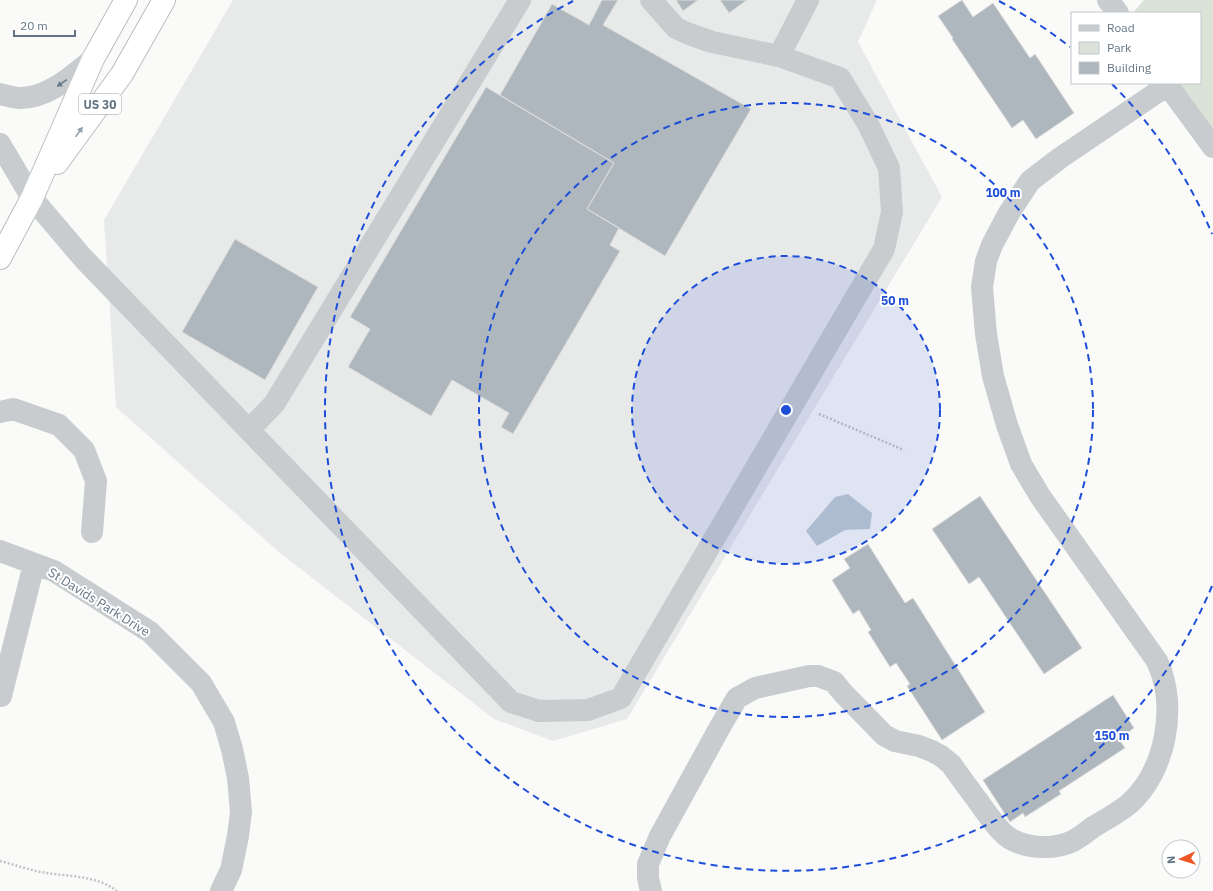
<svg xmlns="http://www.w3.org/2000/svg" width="1213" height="891" font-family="'IBM Plex Sans',sans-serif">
  <rect width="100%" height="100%" fill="#fafaf8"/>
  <!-- built -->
  <path fill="#e8e9e9" d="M233,0H877L858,42L942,197L627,719L553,741L494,719L280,553L116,407L104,220Z"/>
  <!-- green -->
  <path fill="#dbe2d8" d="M1144,0H1213V147L1166,83H1200V13H1133Z"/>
  <!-- water -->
  <path fill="#c2ccd1" d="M848,494L872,513L870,529L845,530L817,546L806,531L835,497Z"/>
  <!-- building -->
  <path fill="#aeb7bd" stroke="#dcdcda" d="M602,0H618L603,25L751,109L665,256L587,209L614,163L500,95L552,4L589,25Z
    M676,0H698L683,11Z
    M720,0H747L729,13Z
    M962,0L973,17L993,3L1030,58L1035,54L1074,113L1036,139L1023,120L1012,128L952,39L953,38L938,16Z
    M486,87L614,163L587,209L619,228L610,245L620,251L513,434L501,427L509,413L452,380L431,416L348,367L370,329L350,317Z
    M235,239L318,287L265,380L182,332Z
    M980,496L1082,648L1044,674L979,577L969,584L932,529Z
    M868,544L905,603L913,598L985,712L942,740L907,686L910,684L896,663L890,667L868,632L871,630L859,610L853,614L832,580L850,568L844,559Z
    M1113,695L1134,728L1119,739L1125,748L1059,791L1061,794L1025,817L1023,813L1010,822L983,780Z"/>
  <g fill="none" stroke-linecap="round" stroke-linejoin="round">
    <defs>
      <path id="highway" d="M57,163L122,74L164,0
        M0,258L32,198L93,59L126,0"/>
    </defs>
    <!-- highway casing -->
    <use href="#highway" stroke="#babec1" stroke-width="24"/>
    <!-- path -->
    <path stroke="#c1c4c6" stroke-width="2.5" stroke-dasharray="2 2" stroke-linecap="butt" d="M819,414L904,450
      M0,861C12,864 24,868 36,871C63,877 95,874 117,891"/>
    <!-- minor -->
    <path stroke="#c8cccf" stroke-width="22" d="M1108,0L1118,13
      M779,56L808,0
      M1166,83L1213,147
      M0,94C6,95 13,98 19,98C47,99 72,76 93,59
      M0,144L32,198L83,258L511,702L539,711L588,710L621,698L884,249L892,212L889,168L868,124L840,78L779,56L712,42L689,34L676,28L651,0
      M0,412L13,409L59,425L84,450L96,481L92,532
      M249,430L274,404L520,0
      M0,551L54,571L150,632L201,683L224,722L232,749L238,778L241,812L238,836L231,870L221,891
      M1,696L34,564
      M651,891L648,878V864L660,836L720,727L737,698L755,688L809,676H818L834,682L843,693L884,735L895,741L919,746L932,751L941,756L951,764C962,780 974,795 985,811C992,820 999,831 1009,838C1027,849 1054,850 1073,841C1080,837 1087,832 1093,827C1105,820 1118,813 1129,804C1166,771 1178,706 1157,661L1040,496L1021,464L1007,425L993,376L986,334L982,287L986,261L992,245L1009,213L1030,181L1060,158L1168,85"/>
    <!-- highway -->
    <use href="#highway" stroke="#fff" stroke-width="22"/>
  </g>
  <!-- one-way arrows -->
  <defs><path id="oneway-solid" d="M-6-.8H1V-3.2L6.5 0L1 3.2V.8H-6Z"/></defs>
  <use fill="#687988" href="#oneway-solid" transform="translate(62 83) rotate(145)"/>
  <use fill="#929ea9" href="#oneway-solid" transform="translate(79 132) rotate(-54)"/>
  <!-- distance rings -->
  <circle cx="786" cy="410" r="154" fill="#1d4ed8" fill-opacity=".12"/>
  <g fill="none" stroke="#1d4ed8" stroke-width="2" stroke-dasharray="7 5">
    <circle cx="786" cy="410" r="154"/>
    <circle cx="786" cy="410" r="307"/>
    <path d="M1212 586A461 461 0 1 1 573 1M999 1A461 461 0 0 1 1070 47M1112 84A461 461 0 0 1 1212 234"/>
  </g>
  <g text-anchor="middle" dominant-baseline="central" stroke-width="4" stroke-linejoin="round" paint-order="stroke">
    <!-- shield labels -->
    <rect fill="#fff" stroke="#929ea9" stroke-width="1" x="79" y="94" width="42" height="20" rx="3"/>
    <g font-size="12" font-weight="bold" fill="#637584">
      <text x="100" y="104">US 30</text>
    </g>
    <!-- street labels -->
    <g font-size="13" fill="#637584" stroke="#fff">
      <text transform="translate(99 602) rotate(32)">St Davids Park Drive</text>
    </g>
  </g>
  <circle cx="786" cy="410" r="6" fill="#1d4ed8" stroke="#fff" stroke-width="2"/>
  <g font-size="12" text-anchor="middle" font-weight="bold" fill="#1d4ed8" stroke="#fff" stroke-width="4" stroke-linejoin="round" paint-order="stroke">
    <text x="1003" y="197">100 m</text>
    <text x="895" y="305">50 m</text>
    <text x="1112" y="740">150 m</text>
  </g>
  <!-- legend -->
  <rect x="1071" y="12" width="130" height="72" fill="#ffffff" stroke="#c1c8ce"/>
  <rect x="1079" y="25" width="20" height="6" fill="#c8cccf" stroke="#c1c8ce"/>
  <text x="1107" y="32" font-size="12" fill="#637584">Road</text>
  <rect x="1079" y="42" width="20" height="12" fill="#dbe2d8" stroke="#c1c8ce"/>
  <text x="1107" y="52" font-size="12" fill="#637584">Park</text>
  <rect x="1079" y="62" width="20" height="12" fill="#aeb7bd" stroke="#c1c8ce"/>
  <text x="1107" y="72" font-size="12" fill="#637584">Building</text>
  <!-- north arrow -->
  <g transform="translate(1181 859) rotate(266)"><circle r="19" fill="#ffffff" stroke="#c1c8ce"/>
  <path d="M0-3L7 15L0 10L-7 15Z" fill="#ed5824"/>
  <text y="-6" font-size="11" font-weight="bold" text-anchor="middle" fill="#637584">N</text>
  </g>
  <!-- scale -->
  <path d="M14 30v6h61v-6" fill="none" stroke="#637584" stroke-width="2"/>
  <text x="20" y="30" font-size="12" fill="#637584" stroke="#ffffff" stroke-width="3" paint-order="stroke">20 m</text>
</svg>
